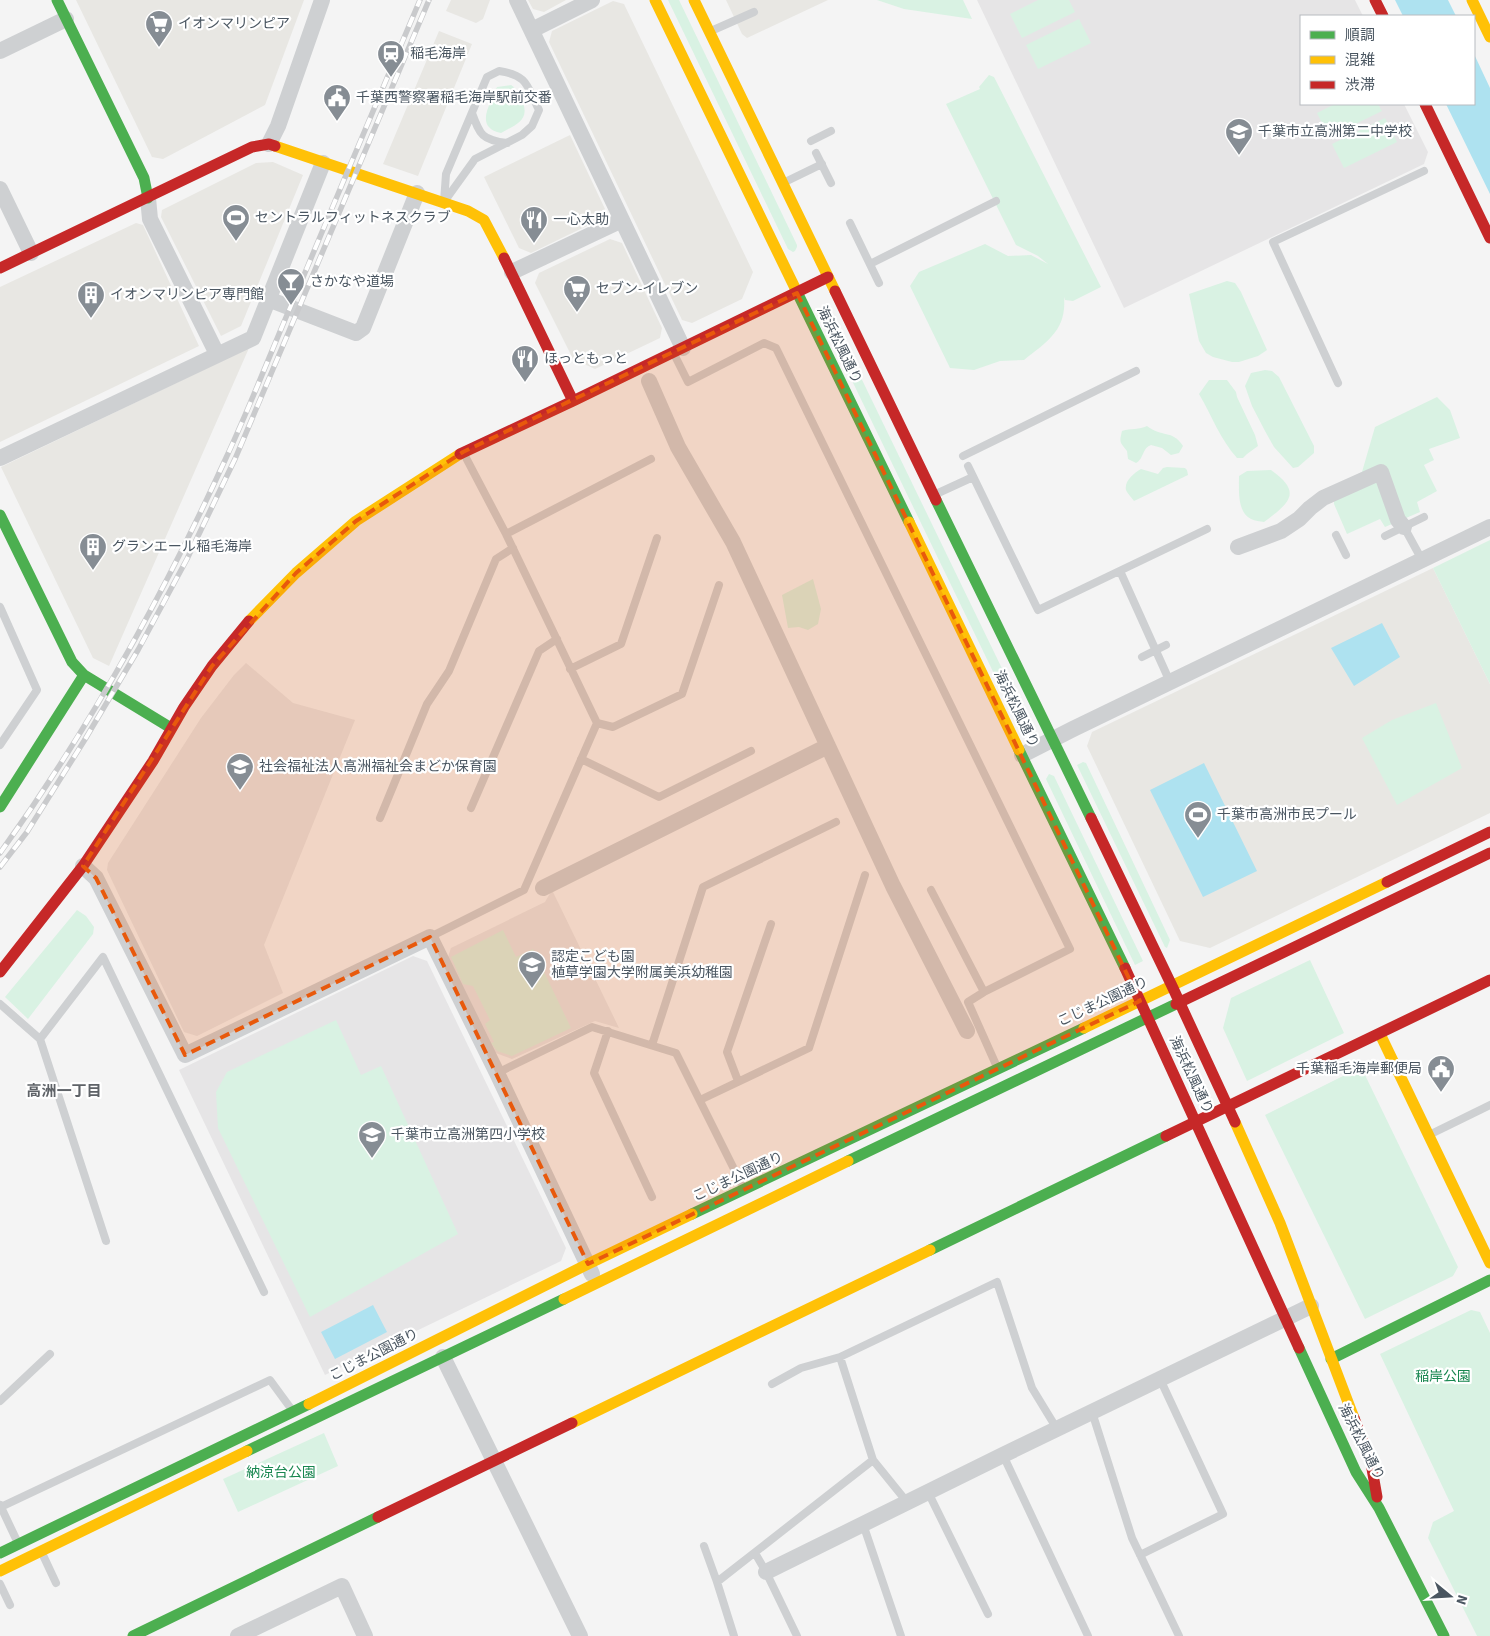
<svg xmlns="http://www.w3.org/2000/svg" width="1490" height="1636" font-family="'Source Sans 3','Noto Sans JP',sans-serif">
  <rect width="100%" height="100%" fill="#f4f4f4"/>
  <!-- commercial -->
  <path fill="#e8e7e3" d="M76,0H304L265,105L163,159L152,157Z
    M451,0H490L483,19L476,23L446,11Z
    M528,0H566L544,12L533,9Z
    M726,0H828L747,38L742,34Z
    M613,1L624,4L753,272L742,299L692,323L682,320L549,42L552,31Z
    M439,31L472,44L418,176L383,164Z
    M570,135L605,209L601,219L531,253L519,248L484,177Z
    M273,162L303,175L241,326L221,336L161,217L162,210L256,163Z
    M136,223L143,225L199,346L0,442V287Z
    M610,239L622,243L662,328L660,338L595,369L573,359L535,283L539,273Z
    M249,348L109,666L93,658L1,467Z
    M1433,568L1490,684V813L1210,948L1180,941L1087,746L1092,732Z"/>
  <!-- education -->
  <path fill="#e6e5e6" d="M977,0H1355L1363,16H1301V104H1404L1428,152L1424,164L1124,308Z
    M246,663L293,703L355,720L264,945L283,993L197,1036L184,1032L107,870L108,863L201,718L234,675Z
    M552,890L619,1028L595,1021L512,1059L493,1052L448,957L451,948L545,902Z
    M413,956L427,961L566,1248L561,1261L325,1375L179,1070Z"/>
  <!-- green -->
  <path fill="#d9f2e3" d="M668,0H679L797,245V247L795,251L793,252L788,249Z
    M877,0H963L972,19L904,9Z
    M1038,0H1069L1075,12L1022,38L1010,14Z
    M1079,19L1091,43L1038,69L1026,45Z
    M989,75L994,77L1101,287L1073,301L1065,300L1064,297C1067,330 1047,342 1024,360L1000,361L974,370L950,368L910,286L919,272L985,244L1008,256L1031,255L1048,264L1038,256L1016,245L946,104L980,89L979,87Z
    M511,85C517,89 519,94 522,101C531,120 515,125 501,133C474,127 490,105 497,87Z
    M1335,104H1378L1382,111L1329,137L1317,113Z
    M1385,118L1397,142L1344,168L1332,144Z
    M1227,281L1235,283L1241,292L1267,350L1258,356L1239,362H1232L1213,357L1206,353L1199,341L1189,294Z
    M830,319L834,322L1024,714V717L1020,720L1016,719L825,325V321Z
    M1265,370L1272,371L1279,377L1314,446V453L1298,467L1293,468L1274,447L1265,431L1252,406L1245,386L1251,373Z
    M1209,380H1227L1236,392L1237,397L1255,435L1258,446L1247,454L1243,458H1237C1220,439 1212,416 1199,394Z
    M1437,397L1450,410L1460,438L1429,449L1434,460L1424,465L1437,491L1417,502L1420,512L1385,527L1380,519L1347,534L1334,504V487L1362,472L1375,427Z
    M1147,426C1162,438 1172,429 1183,446L1179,453L1171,455L1162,448L1151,445C1142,448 1144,459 1136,463L1128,459L1127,451C1120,442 1119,443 1122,431C1131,428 1139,430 1147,426Z
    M1167,467L1185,468L1187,470L1188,475L1134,501C1132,498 1127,493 1126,490C1124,481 1134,473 1141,469L1158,474L1163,468Z
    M1271,470C1304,493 1288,504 1264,522C1260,521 1255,521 1251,519C1237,512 1239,490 1239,476L1247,471Z
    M1490,540V684L1433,568Z
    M813,579L821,609L818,624L808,630L799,627L788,628L782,595Z
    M1436,703L1462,768L1397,805L1362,738L1392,720Z
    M1083,762L1086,763L1170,940L1167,948L1165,947L1077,765Z
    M1049,774L1054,776L1143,961L1135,965L1046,779Z
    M77,910L86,916L94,927L93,934L28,1019L5,997Z
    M503,930L516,957L533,949L571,1028L512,1056L497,1051L491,1043L494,1042L485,1024L490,1020L473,986L463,984L451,957Z
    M1310,960L1344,1033L1247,1081L1223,1028L1231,998Z
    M336,1020L361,1075L381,1066L458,1234L310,1317L218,1128L216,1092L227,1072Z
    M1355,1070L1365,1075L1458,1267L1453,1276L1365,1319L1265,1115Z
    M1471,1310L1480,1312L1490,1333V1636H1477L1428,1538L1433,1522L1454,1511L1380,1354Z
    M324,1433L338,1466L238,1512L223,1479Z"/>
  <!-- water -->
  <path fill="#aee2f0" d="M1395,0H1448L1456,16H1403Z
    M1474,54L1490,88V194L1446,104H1474Z
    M1382,623L1400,657L1354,686L1331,648Z
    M1204,763L1257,871L1203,897L1150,790Z
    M373,1305L387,1332L335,1359L321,1332Z"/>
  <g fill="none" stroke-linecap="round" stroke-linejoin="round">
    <!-- lane -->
    <path stroke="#ced0d2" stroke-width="8" d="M711,31L754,12
      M499,71C528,75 527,86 539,110L532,126L522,135L475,159L444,202L446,174L487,77Z
      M472,113C480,135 482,140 507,143
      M811,141L831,131
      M816,153L831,183
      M785,182L822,164
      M850,223L879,283
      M870,264L996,201
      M674,354L688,382L764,343L776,348L1070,949L984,992
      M1338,383L1273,242L1424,171
      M464,454L506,534L597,723L613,727L682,694L719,585
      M963,456L1136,371
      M968,466L1038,610L1207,529
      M936,494L973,477
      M1404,527L1422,560
      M506,534L651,459
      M1336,535L1346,555
      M1385,536L1424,517
      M1120,571L1170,682
      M0,607L37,690L0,745
      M1142,657L1166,645
      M570,669L621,644L657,538
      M581,759L659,797L751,751
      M471,808L539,651L557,639
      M380,818L427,704L449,671L496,559L513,548
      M931,890L984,992L968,1002L997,1067
      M430,937L524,890L597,723
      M0,1004L40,1039L103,957L264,1292
      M608,1031L594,1073L652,1197
      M40,1039L106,1241
      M652,1045L703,887L836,822
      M497,1073L592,1027L676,1053L744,1189
      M738,1081L727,1052L771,924
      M700,1100L809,1048L865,875
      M1431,1134L1490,1105
      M840,1357L873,1460L907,1502
      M772,1384L801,1368L840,1357L997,1282L1032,1388L1057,1429
      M0,1401L50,1354
      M1092,1412L1132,1538L1179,1636
      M1003,1455L1088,1636
      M928,1492L988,1614
      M0,1505L17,1541
      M1,1507L270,1380L292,1410
      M863,1524L901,1636
      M704,1546L717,1582L734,1636
      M42,1553L56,1583
      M755,1553L766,1572L797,1636
      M1140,1555L1223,1514L1160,1379
      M717,1582L873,1460
      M0,1584L10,1605"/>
    <!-- street -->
    <path stroke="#ced0d2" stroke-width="16" d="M517,0L683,348
      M532,30L592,0
      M0,51L66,19
      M269,144L278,126L322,0
      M0,189L31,253
      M148,198L150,219L217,354
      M512,272L622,220
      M268,299L356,333L363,328L417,193
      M649,381L678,447L733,542L893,886L967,1031
      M0,458L253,338L323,163
      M1238,547L1281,531L1299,519L1310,508L1323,498L1381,472L1398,520L1404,527
      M1022,755L1073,729L1490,527
      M83,866L96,878L185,1055L430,937L497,1073L592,1274
      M543,888L828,746
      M443,1357L580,1636
      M766,1572L1003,1455L1311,1306
      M238,1636L342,1586L365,1636"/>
    <!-- fast -->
    <path stroke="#4caf50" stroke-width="11" d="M57,0L144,178L148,198
      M796,290L909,522
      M936,500L1091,818
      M0,515L72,662L84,675L171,728
      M1019,750L1125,968
      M0,807L84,675
      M848,1161L1176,1004
      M692,1214L1084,1028
      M930,1250L1166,1136
      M1299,1348L1356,1472L1379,1508L1444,1636
      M1331,1359L1490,1280
      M247,1451L564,1299
      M0,1553L309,1404
      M133,1636L378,1517"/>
    <!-- slow -->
    <path stroke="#ffc107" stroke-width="11" d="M655,0L796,290
      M694,0L835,291
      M1472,0L1490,37
      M275,146L468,211L484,220L504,258
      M909,522L1019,750
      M249,621L296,573L356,521L460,454
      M1084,1028L1387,882
      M1380,1034L1490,1263
      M1235,1122L1280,1223L1354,1418
      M564,1299L848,1161
      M309,1404L588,1264L692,1214
      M572,1423L930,1250
      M0,1571L247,1451"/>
    <!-- jam -->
    <path stroke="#c62828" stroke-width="11" d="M1375,0L1383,16
      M1425,104L1490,238
      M504,258L573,401
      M0,268L252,147L269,144L275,146
      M835,291L936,500
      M460,454L573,401L828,277
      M1091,818L1172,986L1235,1122
      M1387,882L1490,832
      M1125,968L1299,1348
      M0,972L83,866L153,761L184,707L212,666L249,621
      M1176,1004L1490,853
      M1166,1136L1490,980
      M1354,1418L1371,1463L1377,1497
      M378,1517L572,1423"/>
    <defs>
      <path id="rail" d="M0,853C87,732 164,594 226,458C252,402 274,344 299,287C339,191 380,95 420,0
        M0,867L27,832L84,741L138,650L187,559L235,459L429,0"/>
    </defs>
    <!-- rail casing -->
    <use href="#rail" stroke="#c9cacc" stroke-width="5.5"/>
    <!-- rail -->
    <use href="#rail" stroke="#fff" stroke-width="4" stroke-dasharray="11" stroke-linecap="butt"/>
  </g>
  <!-- marked area -->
  <path fill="#e8590c" fill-opacity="0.2" stroke="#e8590c" stroke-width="4" stroke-dasharray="10 6" stroke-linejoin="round" d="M797,293L1140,1001L588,1264L430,937L185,1055L96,878L83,866L212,666L296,573L356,521L463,452Z"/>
  <!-- icons -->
  <defs>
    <symbol id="supermarket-pin" viewBox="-11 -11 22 30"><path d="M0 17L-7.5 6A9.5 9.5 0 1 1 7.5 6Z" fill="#868d94" stroke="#fff"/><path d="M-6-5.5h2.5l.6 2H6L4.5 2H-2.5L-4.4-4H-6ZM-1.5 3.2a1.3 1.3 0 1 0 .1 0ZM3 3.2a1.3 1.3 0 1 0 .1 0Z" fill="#fff"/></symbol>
    <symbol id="station-pin" viewBox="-11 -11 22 30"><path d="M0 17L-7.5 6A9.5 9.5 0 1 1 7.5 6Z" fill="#868d94" stroke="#fff"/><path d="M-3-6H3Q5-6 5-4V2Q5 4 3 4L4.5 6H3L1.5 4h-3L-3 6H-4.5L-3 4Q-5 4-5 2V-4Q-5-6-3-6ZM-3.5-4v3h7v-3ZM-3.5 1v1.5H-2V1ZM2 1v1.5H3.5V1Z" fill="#fff"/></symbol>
    <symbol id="civic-pin" viewBox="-11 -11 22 30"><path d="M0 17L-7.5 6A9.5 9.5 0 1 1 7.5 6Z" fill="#868d94" stroke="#fff"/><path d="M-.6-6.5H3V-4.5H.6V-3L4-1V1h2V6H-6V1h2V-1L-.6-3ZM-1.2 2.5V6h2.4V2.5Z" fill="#fff"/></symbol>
    <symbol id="school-pin" viewBox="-11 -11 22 30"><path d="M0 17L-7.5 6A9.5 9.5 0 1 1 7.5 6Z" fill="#868d94" stroke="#fff"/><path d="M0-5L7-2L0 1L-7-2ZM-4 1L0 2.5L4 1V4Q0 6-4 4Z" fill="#fff"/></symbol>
    <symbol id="stadium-pin" viewBox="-11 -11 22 30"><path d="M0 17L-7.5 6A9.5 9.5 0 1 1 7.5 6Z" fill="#868d94" stroke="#fff"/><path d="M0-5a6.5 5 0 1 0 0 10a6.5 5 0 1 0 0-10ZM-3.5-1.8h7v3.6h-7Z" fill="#fff"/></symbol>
    <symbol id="restaurant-pin" viewBox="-11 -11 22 30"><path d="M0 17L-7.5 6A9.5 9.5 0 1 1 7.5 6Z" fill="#868d94" stroke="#fff"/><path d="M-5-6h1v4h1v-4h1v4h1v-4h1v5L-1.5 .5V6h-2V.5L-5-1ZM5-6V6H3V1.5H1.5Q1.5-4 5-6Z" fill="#fff"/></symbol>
    <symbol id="bar-pin" viewBox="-11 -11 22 30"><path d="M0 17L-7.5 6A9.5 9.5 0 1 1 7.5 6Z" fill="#868d94" stroke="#fff"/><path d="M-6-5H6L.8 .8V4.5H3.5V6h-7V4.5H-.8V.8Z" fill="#fff"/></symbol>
    <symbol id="building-pin" viewBox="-11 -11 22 30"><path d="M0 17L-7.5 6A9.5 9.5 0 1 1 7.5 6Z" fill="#868d94" stroke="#fff"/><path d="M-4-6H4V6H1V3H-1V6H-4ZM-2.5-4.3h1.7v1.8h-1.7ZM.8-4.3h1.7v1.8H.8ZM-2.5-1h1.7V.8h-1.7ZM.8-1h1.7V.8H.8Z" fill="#fff"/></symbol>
  </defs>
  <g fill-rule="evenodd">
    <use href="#supermarket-pin" x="143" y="8" width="32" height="43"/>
    <use href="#station-pin" x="375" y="38" width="32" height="43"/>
    <use href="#civic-pin" x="321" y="82" width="32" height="43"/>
    <use href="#school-pin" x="1223" y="116" width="32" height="43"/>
    <use href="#stadium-pin" x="220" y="202" width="32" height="43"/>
    <use href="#restaurant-pin" x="518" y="204" width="32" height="43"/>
    <use href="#bar-pin" x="275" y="266" width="32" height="43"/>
    <use href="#supermarket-pin" x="561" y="273" width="32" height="43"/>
    <use href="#building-pin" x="75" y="279" width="32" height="43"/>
    <use href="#restaurant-pin" x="509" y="343" width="32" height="43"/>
    <use href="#building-pin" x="77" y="531" width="32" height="43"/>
    <use href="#school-pin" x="224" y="751" width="32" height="43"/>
    <use href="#stadium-pin" x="1182" y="799" width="32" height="43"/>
    <use href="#school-pin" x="516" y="949" width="32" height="43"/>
    <use href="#civic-pin" x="1425" y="1053" width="32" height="43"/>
    <use href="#school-pin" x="356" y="1119" width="32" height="43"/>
  </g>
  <g text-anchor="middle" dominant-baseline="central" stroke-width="4.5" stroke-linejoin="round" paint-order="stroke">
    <!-- poi labels -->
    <g font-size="14" fill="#4a5661" stroke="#fff" text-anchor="start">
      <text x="178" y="24">イオンマリンピア</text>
      <text x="410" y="54">稲毛海岸</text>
      <text x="356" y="98">千葉西警察署稲毛海岸駅前交番</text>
      <text x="1258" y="132">千葉市立高洲第二中学校</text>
      <text x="255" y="218">セントラルフィットネスクラブ</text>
      <text x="553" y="220">一心太助</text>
      <text x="310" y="282">さかなや道場</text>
      <text x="596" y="289">セブン-イレブン</text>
      <text x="110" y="295">イオンマリンピア専門館</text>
      <text x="544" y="359">ほっともっと</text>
      <text x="112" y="547">グランエール稲毛海岸</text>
      <text x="259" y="767">社会福祉法人高洲福祉会まどか保育園</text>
      <text x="1217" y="815">千葉市高洲市民プール</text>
      <text x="551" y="957">認定こども園<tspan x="551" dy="16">植草学園大学附属美浜幼稚園</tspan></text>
      <text x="1422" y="1069" text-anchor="end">千葉稲毛海岸郵便局</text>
      <text x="391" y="1135">千葉市立高洲第四小学校</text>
    </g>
    <!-- street labels -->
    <g font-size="14" fill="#4a5661" stroke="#fff">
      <text transform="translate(839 345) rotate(64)">海浜松風通り</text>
      <text transform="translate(1016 709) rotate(64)">海浜松風通り</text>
      <text transform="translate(1103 1002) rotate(-25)">こじま公園通り</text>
      <text transform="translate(1191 1075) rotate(65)">海浜松風通り</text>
      <text transform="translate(738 1177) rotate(-25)">こじま公園通り</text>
      <text transform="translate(374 1355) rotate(-27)">こじま公園通り</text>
      <text transform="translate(1361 1442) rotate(63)">海浜松風通り</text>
    </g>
    <!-- park labels -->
    <g font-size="14" fill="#17864f" stroke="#fff">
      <text x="1443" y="1377">稲岸公園</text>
      <text x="281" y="1473">納涼台公園</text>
    </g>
    <!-- neighbourhood labels -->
    <g font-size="15" font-weight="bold" fill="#5f6368" stroke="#fff">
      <text x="64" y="1091">高洲一丁目</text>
    </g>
  </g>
  <!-- legend -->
  <rect x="1300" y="15" width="175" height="90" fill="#ffffff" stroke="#b7bbc0"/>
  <rect x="1310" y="31" width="25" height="8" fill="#4caf50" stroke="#b7bbc0"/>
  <text x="1345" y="40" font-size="15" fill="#4a5661">順調</text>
  <rect x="1310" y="56" width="25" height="8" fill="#ffc107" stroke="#b7bbc0"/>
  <text x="1345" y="65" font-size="15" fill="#4a5661">混雑</text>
  <rect x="1310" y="81" width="25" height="8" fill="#c62828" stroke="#b7bbc0"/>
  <text x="1345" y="90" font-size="15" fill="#4a5661">渋滞</text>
  <!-- north arrow -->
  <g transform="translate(1450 1596) rotate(108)" stroke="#ffffff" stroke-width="4" paint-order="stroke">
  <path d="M0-4L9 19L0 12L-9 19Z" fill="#4a5661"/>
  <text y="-8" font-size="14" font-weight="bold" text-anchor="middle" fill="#4a5661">N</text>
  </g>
</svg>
